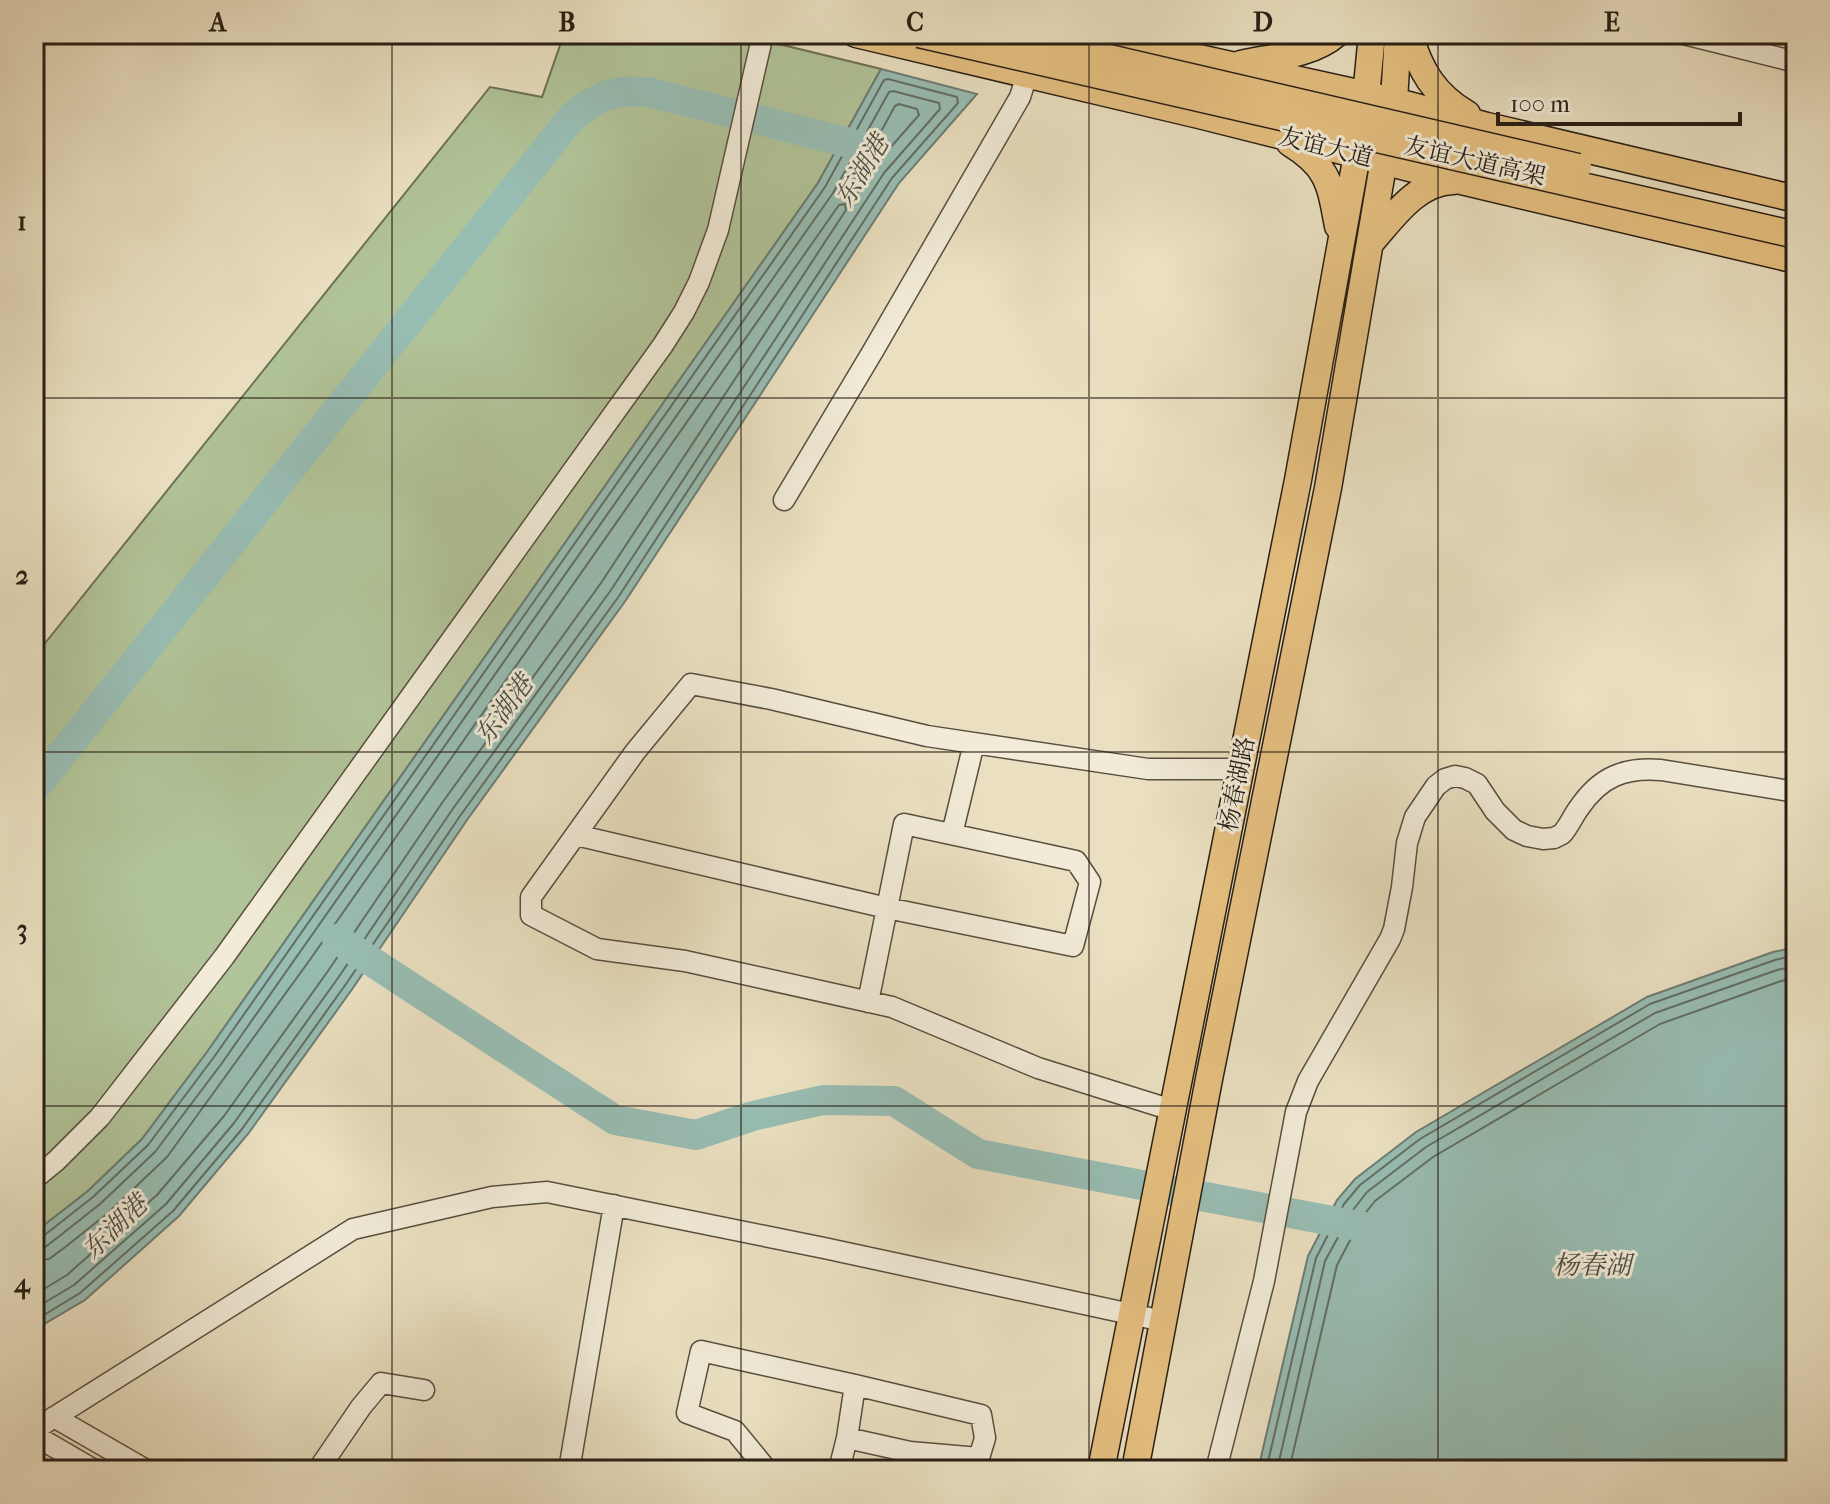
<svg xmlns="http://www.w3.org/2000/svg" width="1830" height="1504" font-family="'IM FELL French Canon','Noto Serif SC',serif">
  <rect width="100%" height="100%" fill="#eae0c1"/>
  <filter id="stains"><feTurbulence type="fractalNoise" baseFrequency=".0025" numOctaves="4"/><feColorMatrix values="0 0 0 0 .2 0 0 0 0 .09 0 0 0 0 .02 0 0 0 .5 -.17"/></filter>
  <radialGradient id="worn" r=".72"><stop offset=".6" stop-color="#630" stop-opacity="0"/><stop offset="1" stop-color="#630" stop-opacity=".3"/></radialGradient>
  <!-- green -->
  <path fill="#b1c398" stroke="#6c7056" stroke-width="2" d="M564,34H738L881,69L818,183L207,1052L142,1139L88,1191L34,1233V657L490,87L542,97Z"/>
  <!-- water -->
  <path fill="#98bdb3" stroke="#6b7d74" stroke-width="2" d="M881,69L977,94L899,183L626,600L467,820L353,988L248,1134L179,1216L85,1300L34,1330V1233L88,1191L142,1139L207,1052L818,183Z
    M1796,947V1470H1258L1308,1256L1337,1200L1355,1179L1416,1132L1647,997L1773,952Z"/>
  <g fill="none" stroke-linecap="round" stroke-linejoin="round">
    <!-- shore -->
    <path stroke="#606e64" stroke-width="2" d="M899,104L917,109L919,115L875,165L853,199L848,200L846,195L895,106Z
      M34,1239L42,1237L93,1197L148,1145L214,1057L825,187L884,80L888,79L957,97L958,103L892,178L619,596L460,816L346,984L242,1129L173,1211L80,1293L34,1321
      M34,1249L44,1248L57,1238L100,1204L155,1152L222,1063L833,193L889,92L893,91L939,103L940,109L884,173L611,590L452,810L338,978L234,1123L166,1204L74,1285L34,1309
      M34,1261L49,1259L64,1248L108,1213L167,1157L309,961L839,205L845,204L846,210L601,583L442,803L328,971L224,1116L157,1195L67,1275L34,1295
      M1266,1470L1316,1258L1344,1204L1360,1185L1420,1139L1650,1004L1775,960L1796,955
      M1277,1470L1325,1261L1353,1210L1367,1192L1426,1147L1655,1013L1777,970L1796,966
      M1289,1470L1337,1265L1363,1216L1375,1201L1433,1157L1660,1024L1781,981L1796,978"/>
    <!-- river -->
    <path stroke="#98bdb3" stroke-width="30" d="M34,789L572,117C597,96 615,89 648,92L877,150
      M337,939L615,1120L696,1135L753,1116L823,1100L894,1101L978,1154L1364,1227"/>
    <defs>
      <path id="minor" d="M1684,34L1796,62
        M784,500L873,351L1020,97L1027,75
        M952,834L974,743
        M576,835L887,908L1073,946L1090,882L1076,861L904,824L868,1002
        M1172,1110L1038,1068L892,1007L685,961L597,949L531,915V897L635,752L691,684L771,699L927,736L1148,769H1240
        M34,1179L56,1161L100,1117L224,957L663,345L684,312L699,282L718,230L763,34
        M54,1417L146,1470
        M34,1430L353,1229L492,1197L547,1192L824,1248L1163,1321
        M34,1435L94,1470
        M318,1470L361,1407L381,1383L424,1390
        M569,1470L614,1205
        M767,1470L735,1431L687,1413L701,1351L855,1385L981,1415L985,1438L979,1458L910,1452L847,1438L855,1385
        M839,1470L847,1438
        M1216,1470L1264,1281L1296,1112L1308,1081L1390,939L1394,929L1402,887L1407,843L1415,817L1436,786L1445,779L1455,776L1465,778L1477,784L1495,811L1514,830L1527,836L1543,839L1554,838L1562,834C1569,826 1573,816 1579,808C1600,777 1624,767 1661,770L1796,792"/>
      <path id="major" d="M856,34L1199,115L1461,181L1796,260
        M1090,34L1394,101L1487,126L1796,199
        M1409,34C1420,70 1434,95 1467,114
        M1241,64C1272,57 1312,55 1336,34
        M1290,143C1329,167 1330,184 1338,226
        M1372,241C1394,216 1417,182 1453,181
        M1101,1470L1298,480L1357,155L1366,96L1372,34
        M1135,1470L1209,1079L1328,488L1394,101L1398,34"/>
    </defs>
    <!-- minor casing -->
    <use href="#minor" stroke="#584e40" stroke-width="23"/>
    <!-- major casing -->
    <use href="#major" stroke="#281e15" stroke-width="29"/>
    <!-- minor -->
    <use href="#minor" stroke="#f1ebd7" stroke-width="20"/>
    <!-- major -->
    <use href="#major" stroke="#e5c080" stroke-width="26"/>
    <defs>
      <path id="major-bridge" d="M919,34L1796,235
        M1006,34L1578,167"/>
    </defs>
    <!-- major-bridge casing -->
    <use href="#major-bridge" stroke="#281e15" stroke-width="29" stroke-linecap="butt"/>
    <!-- major-bridge -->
    <use href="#major-bridge" stroke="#e5c080" stroke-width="26"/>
  </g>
  <!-- grid -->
  <path fill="none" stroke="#281e15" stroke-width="2" stroke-opacity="0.55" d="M392,34V1470M741,34V1470M1089,34V1470M1438,34V1470M34,398H1796M34,752H1796M34,1106H1796"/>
  <g text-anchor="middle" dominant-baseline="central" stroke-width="6" stroke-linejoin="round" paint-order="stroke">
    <!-- street labels -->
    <g font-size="24" fill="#281e15" stroke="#f1ebd7">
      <text transform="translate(1326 147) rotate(14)">友谊大道</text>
      <text transform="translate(1475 161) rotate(13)">友谊大道高架</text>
      <text transform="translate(1237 784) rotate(-79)">杨春湖路</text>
    </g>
    <!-- water labels -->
    <g font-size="26" font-style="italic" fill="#4a4e44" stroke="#f1ebd7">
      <text transform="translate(862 171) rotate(-59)">东湖港</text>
      <text transform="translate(504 710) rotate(-54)">东湖港</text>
      <text transform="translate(115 1227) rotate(-44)">东湖港</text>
      <text x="1592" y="1265">杨春湖</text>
    </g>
  </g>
  <!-- margin -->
  <rect width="1830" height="1504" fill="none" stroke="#eae0c1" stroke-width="88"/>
  <!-- scale -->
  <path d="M1498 112v12h242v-12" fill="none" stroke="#281e15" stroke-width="4"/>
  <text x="1510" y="112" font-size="24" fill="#281e15" stroke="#f1ebd7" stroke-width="6" paint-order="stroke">100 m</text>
  <rect x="44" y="44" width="1742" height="1416" fill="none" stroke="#281e15" stroke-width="3"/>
  <g font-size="26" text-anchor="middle" font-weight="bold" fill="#281e15">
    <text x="218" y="31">A</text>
    <text x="567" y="31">B</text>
    <text x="915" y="31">C</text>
    <text x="1263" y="31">D</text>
    <text x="1612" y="31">E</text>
    <text x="22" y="230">1</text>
    <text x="22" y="584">2</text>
    <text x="22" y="938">3</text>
    <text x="22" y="1292">4</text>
  </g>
  <rect width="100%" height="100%" filter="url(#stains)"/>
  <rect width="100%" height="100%" fill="url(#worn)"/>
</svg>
